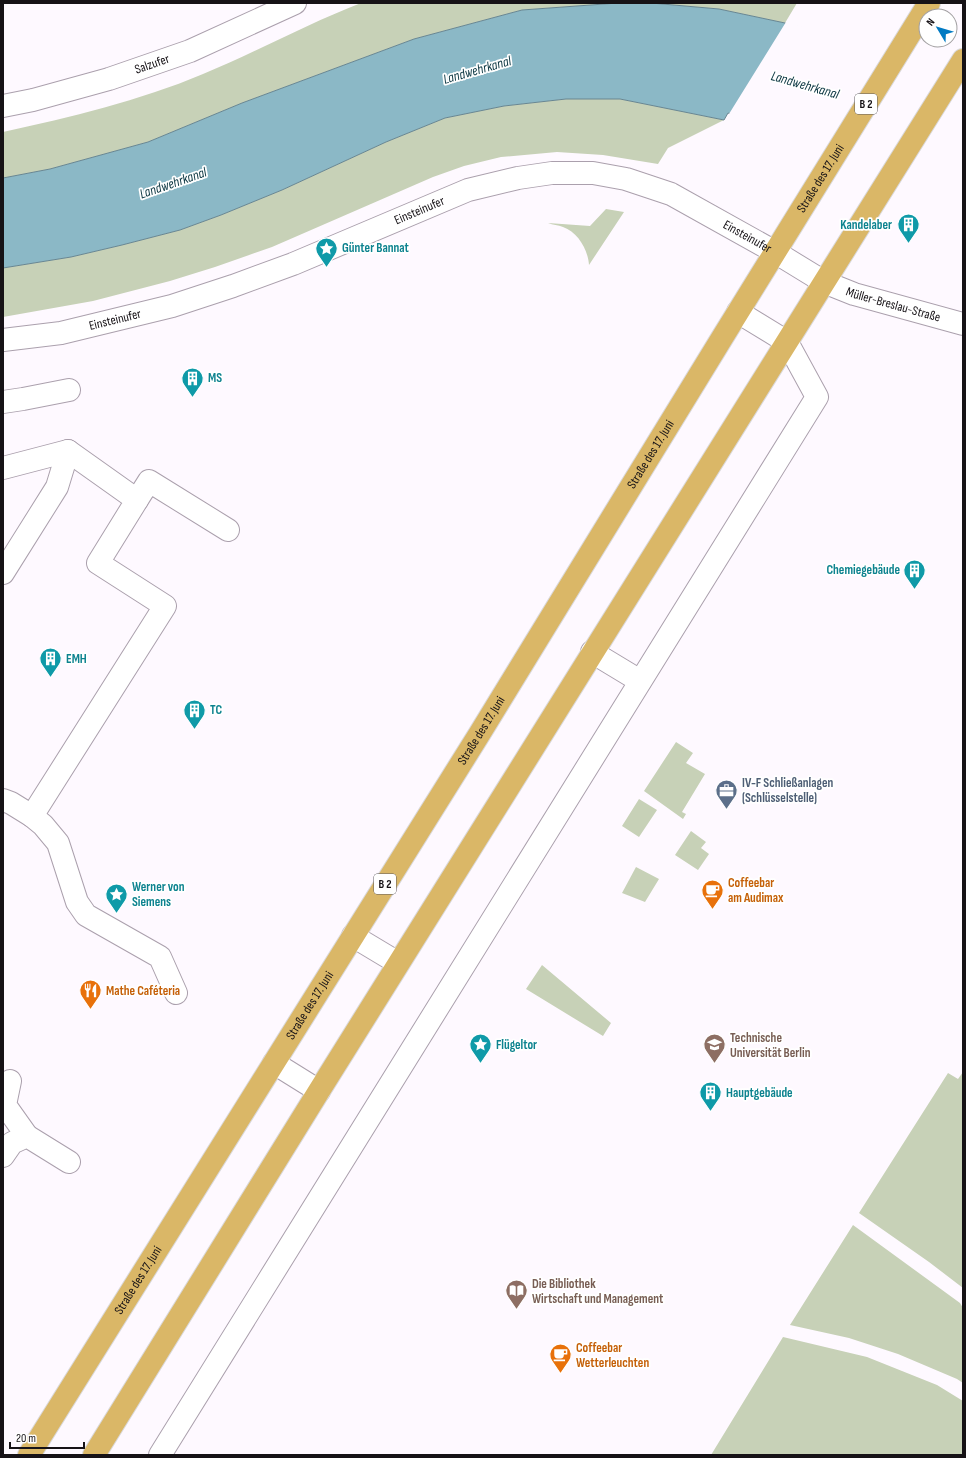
<svg xmlns="http://www.w3.org/2000/svg" width="966" height="1458" font-family="'Sofia Sans Condensed',sans-serif">
  <rect width="100%" height="100%" fill="#fef9ff"/>
  <!-- green -->
  <path fill="#c7d1b7" d="M361,3H618L522,10L414,39L242,103L148,142L50,169L3,178V132C71,117 139,101 203,74C256,52 307,24 361,3Z
    M651,3H797L785,23L719,9Z
    M566,99H620L724,120L668,148L658,164L603,155L557,152L501,157L464,166L433,177L272,247L215,267L170,281L93,301L3,317V268L71,257L122,245L180,230L221,215L282,190L386,142L445,118L504,106Z
    M606,209L624,212L589,265C588,250 578,232 563,227C558,225 553,225 548,223L590,226Z
    M676,742L693,753L686,763L705,774L682,812L686,814L683,819L644,791Z
    M639,799L657,810L639,837L622,826Z
    M691,831L706,842L701,848L709,854L698,870L675,855Z
    M636,867L659,879L645,902L622,893Z
    M542,965L611,1023L603,1036L526,989Z
    M963,1072V1288L929,1262L859,1213L948,1073L958,1079Z
    M853,1225L960,1303L963,1308V1383L957,1379L898,1354L849,1338L790,1325Z
    M783,1337L867,1357L937,1385L963,1401V1455H711Z"/>
  <!-- water -->
  <path fill="#8bb8c6" stroke="#688691" d="M618,3H651L719,9L785,23L963,71L813,139L728,113L724,120L620,99H566L504,106L445,118L386,142L282,190L221,215L180,230L122,245L71,257L3,268V178L50,169L148,142L242,103L414,39L522,10Z"/>
  <!-- pier -->
  <path fill="#fef9ff" d="M786,22L963,69V183L813,141L729,115L724,122Z"/>
  <g fill="none" stroke-linecap="round" stroke-linejoin="round">
    <defs>
      <g id="minor">
        <path id="s1" d="M3,106L33,100L109,79L190,51L295,3"/>
        <path id="s2" d="M3,340L61,333L172,306L233,286L293,264L468,190L518,178L552,173H593L626,179L671,194L775,252L824,282L854,294L963,324"/>
        <path d="M3,402L23,399L69,390"/>
        <path d="M3,468L68,451L137,500L98,563L165,606L32,816"/>
        <path d="M137,500L149,481L228,530"/>
        <path d="M3,573L57,487L68,451"/>
        <path d="M592,652L640,681"/>
        <path d="M3,800L11,803L32,816L43,825L58,843L77,902L86,915L160,957L176,993"/>
        <path d="M353,936L398,963"/>
        <path d="M274,1063L319,1091"/>
        <path d="M10,1081L5,1105L27,1136"/>
        <path d="M3,1156L12,1143L27,1136L69,1162"/>
        <path d="M160,1455L817,397L787,342L738,312"/>
      </g>
      <g id="major">
        <path id="s3" d="M29,1455L480,733L722,338L929,3"/>
        <path d="M94,1455L319,1091L963,60"/>
      </g>
    </defs>
    <!-- minor casing -->
    <use href="#minor" stroke="#aba0ad" stroke-width="24"/>
    <!-- major casing -->
    <use href="#major" stroke="#dad9da" stroke-width="24"/>
    <!-- minor -->
    <use href="#minor" stroke="#fff" stroke-width="22"/>
    <!-- major -->
    <use href="#major" stroke="#dab767" stroke-width="22"/>
  </g>
  <!-- icons -->
  <defs>
    <symbol id="building-pin" viewBox="-11 -11 22 30"><path d="M0 17L-7.5 6A9.5 9.5 0 1 1 7.5 6Z" fill="#0f9aa8" stroke="#fff"/><path d="M-4-6H4V6H1V3H-1V6H-4ZM-2.5-4.3h1.7v1.8h-1.7ZM.8-4.3h1.7v1.8H.8ZM-2.5-1h1.7V.8h-1.7ZM.8-1h1.7V.8H.8Z" fill="#fff"/></symbol>
    <symbol id="sight-pin" viewBox="-11 -11 22 30"><path d="M0 17L-7.5 6A9.5 9.5 0 1 1 7.5 6Z" fill="#0f9aa8" stroke="#fff"/><path d="M0-6L1.8-2.2L6-1.7L2.9 1.2L3.7 5.4L0 3.3L-3.7 5.4L-2.9 1.2L-6-1.7L-1.8-2.2Z" fill="#fff"/></symbol>
    <symbol id="office-pin" viewBox="-11 -11 22 30"><path d="M0 17L-7.5 6A9.5 9.5 0 1 1 7.5 6Z" fill="#5c6f8a" stroke="#fff"/><path d="M-6-3h4V-5.5h4V-3h4V5H-6ZM-1-4.5V-3h2v-1.5ZM-6 0V1H6V0Z" fill="#fff"/></symbol>
    <symbol id="cafe-pin" viewBox="-11 -11 22 30"><path d="M0 17L-7.5 6A9.5 9.5 0 1 1 7.5 6Z" fill="#e8710a" stroke="#fff"/><path d="M-5.5-4.5H6V0H3Q3 3.5 0 3.5H-2.5Q-5.5 3.5-5.5 0ZM3-3.2v2h1.7v-2ZM-6 4.5H4V6H-6Z" fill="#fff"/></symbol>
    <symbol id="restaurant-pin" viewBox="-11 -11 22 30"><path d="M0 17L-7.5 6A9.5 9.5 0 1 1 7.5 6Z" fill="#e8710a" stroke="#fff"/><path d="M-5-6h1v4h1v-4h1v4h1v-4h1v5L-1.5 .5V6h-2V.5L-5-1ZM5-6V6H3V1.5H1.5Q1.5-4 5-6Z" fill="#fff"/></symbol>
    <symbol id="university-pin" viewBox="-11 -11 22 30"><path d="M0 17L-7.5 6A9.5 9.5 0 1 1 7.5 6Z" fill="#8d6e63" stroke="#fff"/><path d="M0-5L7-2L0 1L-7-2ZM-4 1L0 2.5L4 1V4Q0 6-4 4Z" fill="#fff"/></symbol>
    <symbol id="library-pin" viewBox="-11 -11 22 30"><path d="M0 17L-7.5 6A9.5 9.5 0 1 1 7.5 6Z" fill="#8d6e63" stroke="#fff"/><path d="M-6-4Q-3-5.5-.7-3.5V5Q-3 3-6 4ZM6-4Q3-5.5 .7-3.5V5Q3 3 6 4Z" fill="#fff"/></symbol>
  </defs>
  <g fill-rule="evenodd">
    <use href="#building-pin" x="896" y="212" width="25" height="34"/>
    <use href="#sight-pin" x="314" y="236" width="25" height="34"/>
    <use href="#building-pin" x="180" y="366" width="25" height="34"/>
    <use href="#building-pin" x="902" y="558" width="25" height="34"/>
    <use href="#building-pin" x="38" y="646" width="25" height="34"/>
    <use href="#building-pin" x="182" y="698" width="25" height="34"/>
    <use href="#office-pin" x="714" y="778" width="25" height="34"/>
    <use href="#cafe-pin" x="700" y="878" width="25" height="34"/>
    <use href="#sight-pin" x="104" y="882" width="25" height="34"/>
    <use href="#restaurant-pin" x="78" y="978" width="25" height="34"/>
    <use href="#sight-pin" x="468" y="1032" width="25" height="34"/>
    <use href="#university-pin" x="702" y="1032" width="25" height="34"/>
    <use href="#building-pin" x="698" y="1080" width="25" height="34"/>
    <use href="#library-pin" x="504" y="1278" width="25" height="34"/>
    <use href="#cafe-pin" x="548" y="1342" width="25" height="34"/>
  </g>
  <g text-anchor="middle" dominant-baseline="central" stroke-width="3.5" stroke-linejoin="round" paint-order="stroke">
    <!-- shield labels -->
    <g fill="#fff" stroke="#5c595c" stroke-width="1">
      <rect x="855" y="94" width="22" height="20" rx="3"/>
      <rect x="374" y="874" width="22" height="20" rx="3"/>
    </g>
    <g font-size="12" font-weight="bold" fill="#161216">
      <text x="866" y="104">B 2</text>
      <text x="385" y="884">B 2</text>
    </g>
    <!-- street labels -->
    <g font-size="13" fill="#161216" stroke="#fff">
      <text stroke="none"><textPath href="#s1" startOffset="155">Salzufer</textPath></text>
      <text stroke="none"><textPath href="#s3" startOffset="1502">Straße des 17. Juni</textPath></text>
      <text stroke="none"><textPath href="#s2" startOffset="438">Einsteinufer</textPath></text>
      <text stroke="none"><textPath href="#s2" startOffset="786">Einsteinufer</textPath></text>
      <text stroke="none"><textPath href="#s2" startOffset="948">Müller-Breslau-Straße</textPath></text>
      <text stroke="none"><textPath href="#s2" startOffset="114">Einsteinufer</textPath></text>
      <text stroke="none"><textPath href="#s3" startOffset="1178">Straße des 17. Juni</textPath></text>
      <text stroke="none"><textPath href="#s3" startOffset="854">Straße des 17. Juni</textPath></text>
      <text stroke="none"><textPath href="#s3" startOffset="530">Straße des 17. Juni</textPath></text>
      <text stroke="none"><textPath href="#s3" startOffset="206">Straße des 17. Juni</textPath></text>
    </g>
    <!-- culture labels -->
    <g font-size="13" font-weight="bold" fill="#0d838f" stroke="#fff" text-anchor="start">
      <text x="892" y="225" text-anchor="end">Kandelaber</text>
      <text x="342" y="248">Günter Bannat</text>
      <text x="208" y="378">MS</text>
      <text x="900" y="570" text-anchor="end">Chemiegebäude</text>
      <text x="66" y="659">EMH</text>
      <text x="210" y="710">TC</text>
      <text x="132" y="887">Werner von<tspan x="132" dy="15">Siemens</tspan></text>
      <text x="496" y="1045">Flügeltor</text>
      <text x="726" y="1093">Hauptgebäude</text>
    </g>
    <!-- service labels -->
    <g font-size="13" font-weight="bold" fill="#4e5e75" stroke="#fff" text-anchor="start">
      <text x="742" y="783">IV-F Schließanlagen<tspan x="742" dy="15">(Schlüsselstelle)</tspan></text>
    </g>
    <!-- food labels -->
    <g font-size="13" font-weight="bold" fill="#c56008" stroke="#fff" text-anchor="start">
      <text x="728" y="883">Coffeebar<tspan x="728" dy="15">am Audimax</tspan></text>
      <text x="106" y="991">Mathe Caféteria</text>
      <text x="576" y="1348">Coffeebar<tspan x="576" dy="15">Wetterleuchten</tspan></text>
    </g>
    <!-- education labels -->
    <g font-size="13" font-weight="bold" fill="#785e54" stroke="#fff" text-anchor="start">
      <text x="730" y="1038">Technische<tspan x="730" dy="15">Universität Berlin</tspan></text>
      <text x="532" y="1284">Die Bibliothek<tspan x="532" dy="15">Wirtschaft und Management</tspan></text>
    </g>
    <!-- water labels -->
    <g font-size="14" font-style="italic" fill="#0c3742" stroke="#fff">
      <text transform="translate(477 70) rotate(-16)">Landwehrkanal</text>
      <text transform="translate(805 85) rotate(16)">Landwehrkanal</text>
      <text transform="translate(173 183) rotate(-19)">Landwehrkanal</text>
    </g>
  </g>
  <!-- border -->
  <rect width="966" height="1458" fill="none" stroke="#161216" stroke-width="8"/>
  <!-- north arrow -->
  <g transform="translate(938 28) rotate(308)"><circle r="19" fill="#ffffff" stroke="#a2a0a2"/>
  <path d="M0-3L7 15L0 10L-7 15Z" fill="#017ac3"/>
  <text y="-6" font-size="11" font-weight="bold" text-anchor="middle" fill="#161216">N</text>
  </g>
  <!-- scale -->
  <path d="M10 1442v6h74v-6" fill="none" stroke="#161216" stroke-width="2"/>
  <text x="16" y="1442" font-size="12" fill="#161216" stroke="#ffffff" stroke-width="3" paint-order="stroke">20 m</text>
</svg>
